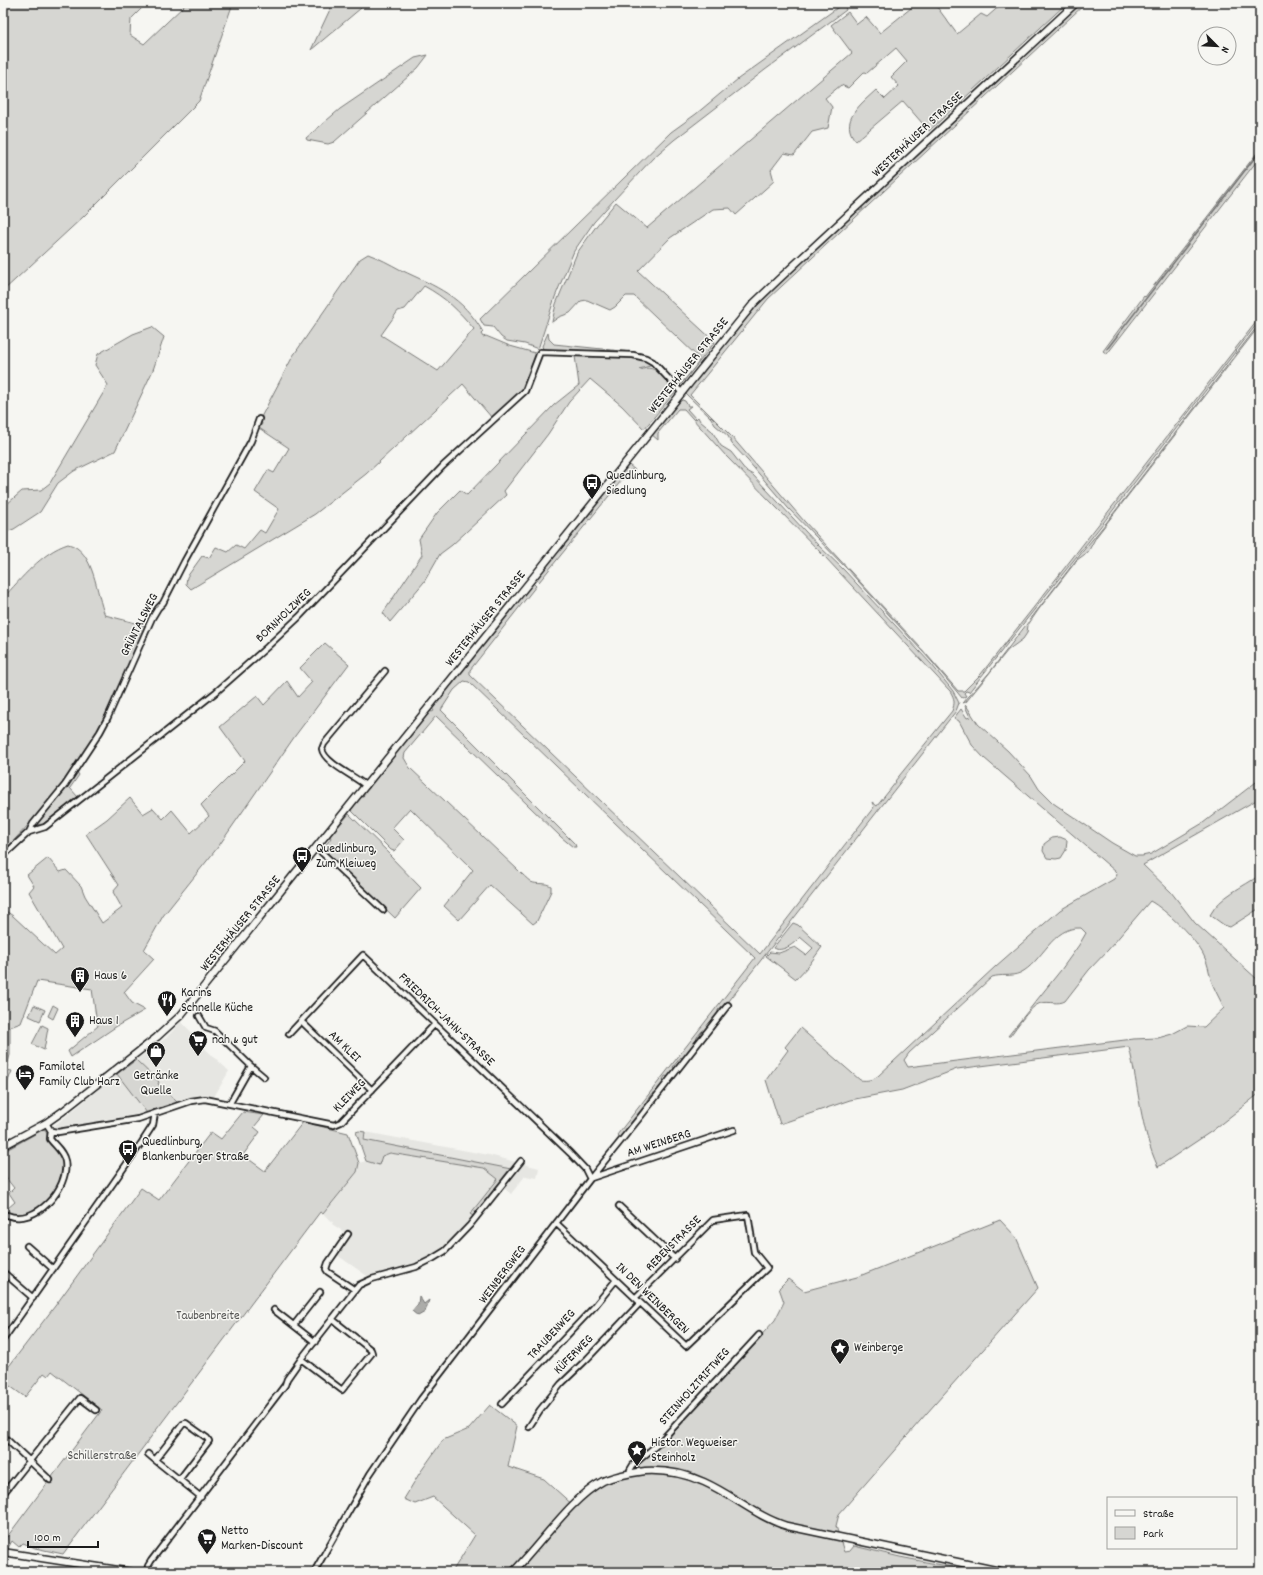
<svg xmlns="http://www.w3.org/2000/svg" width="1263" height="1575" font-family="Dekko,sans-serif">
  <rect width="100%" height="100%" fill="#f6f6f2"/>
  <filter id="ink" filterUnits="userSpaceOnUse"><feTurbulence type="fractalNoise" baseFrequency=".025" numOctaves="2"/><feDisplacementMap in="SourceGraphic" scale="8" xChannelSelector="R" yChannelSelector="G"/><feConvolveMatrix kernelMatrix="1 2 1 2 8 2 1 2 1" color-interpolation-filters="sRGB"/></filter>
  <g filter="url(#ink)">
    <!-- built -->
    <path fill="#e6e6e2" d="M181,1022L200,1040L198,1042L229,1071L214,1097L190,1098L178,1103L136,1060L166,1038Z
      M117,1074L147,1113L97,1121L61,1128L54,1126Z
      M365,1132L489,1155L539,1168L537,1178L525,1176L511,1194L499,1184L511,1169L364,1140Z
      M390,1153L484,1168L498,1179L470,1214L473,1216L441,1249L421,1261L370,1278L337,1255L350,1236L332,1224L333,1222L323,1214L357,1172L359,1163L366,1161L379,1165L382,1156Z"/>
    <!-- green -->
    <path fill="#d6d6d2" stroke="#797977" fill-rule="evenodd" d="M3,3H147L131,19L130,35L144,44L187,3H233L199,101L83,217L3,291Z
      M333,3H367L311,50Z
      M844,3H855L850,7L848,4L845,6L846,10L765,70L674,140L653,158L614,200L594,222L574,251L555,297L538,349L525,344L507,341L501,337L493,327L484,326L480,319L671,132L696,114L738,79Z
      M916,3H942L937,7L957,34L981,14L987,17L1003,3H1067L929,131L903,101L856,141C838,121 861,104 876,90L885,99L899,86L891,77L907,61L896,48L867,73L864,72L848,88L841,85L825,98L832,107L828,128L812,132L794,155L784,153L771,170L774,181L736,215L730,208L713,209L670,238L638,271L715,342L680,386L654,360L640,354L616,352L546,351L543,349L542,346L548,333L549,339L554,344L641,353L655,359L677,383H682L698,363L699,358L634,296H626L615,307L610,310L587,300L581,301L570,313L559,317L552,322L556,304L577,253L597,225L616,202L647,228L852,53L831,25L848,12L857,24L866,17L880,33L916,4Z
      M1080,3H1086L768,299L690,395L732,437L804,521L920,647L958,691H964L981,674L1045,593L1260,317V320L1100,527L969,692L966,691L964,693L966,696L962,698L933,663L847,569L788,508L748,461L732,444L728,436L715,425L711,418L689,397L686,394L687,391L766,295L857,209L860,211L863,209L861,206L906,164H909L908,163L927,145L930,147L932,144L930,141Z
      M428,55L418,68L334,142L328,144L307,140L306,138L340,109L415,58Z
      M1260,149V157L1107,354L1103,351L1144,296L1145,297Z
      M368,254C379,258 390,264 401,270C437,287 462,296 483,332L481,334L483,337L486,336L510,346L535,353L536,355L526,386L522,392L492,418L463,384L366,474L315,514L191,589L186,584L187,577L202,556L209,558L216,547L228,552L236,545L244,549L260,530L265,533L279,509L255,492L268,470L274,473L289,448L259,428L262,424L260,419L293,356L360,259ZM424,286C446,298 458,310 474,329L438,371L381,335L398,311L405,309Z
      M1260,323V325L1096,537L1088,552L1077,560L1039,609L1028,625L1027,633L1023,639L1008,650L966,702L963,703L989,673L1083,551L1106,523Z
      M152,327L164,337L153,370L115,451L74,471L58,483L40,512L14,529L3,533V514L7,504L22,491L41,490L50,483L108,385L95,365L98,354L133,334Z
      M575,356L634,357L644,360L657,369L650,366L639,369L641,370C655,362 668,382 676,391L644,429L622,406L590,379L569,402L548,434L504,491L506,495L452,545L440,554L424,582L390,622L383,613L422,555L419,539L437,513L460,490L467,495L554,405L579,385Z
      M682,400L685,401L688,406H691L687,409L696,419L698,417L700,421L712,431L721,446L731,452L746,471L753,475L818,545L844,570L932,665L953,691L959,703L956,711L729,1001L725,1006H722L718,1010V1014L704,1031H702L697,1037L696,1043L683,1059L681,1057L673,1067L675,1070L669,1077L665,1076L663,1080L665,1083L656,1094L653,1093L644,1106L629,1125V1127L620,1138L617,1135L755,958L469,682L464,681L454,690L441,710L575,844L576,847H573L561,837L436,716L405,753L404,758L410,768L518,870C522,874 527,879 531,882C537,885 545,882 551,886V891L537,921L533,924L490,885L459,920L444,906L473,870L410,808L392,828L404,840L394,851L391,850L351,810L361,797H363L365,792L430,711L432,712L434,711L432,708L533,583L536,586L470,670V675L760,954L874,807L872,802L877,806L896,782L895,781L952,711C955,703 955,699 950,691L825,557L726,456L684,409H678L658,433V440L651,434L679,401Z
      M629,465L635,470H630L539,582L536,579L587,515L588,516L590,513L592,514L594,508L593,507L626,466Z
      M68,544C95,550 96,595 105,615L147,626C125,676 105,726 73,771C53,800 27,826 3,852V598C21,579 42,552 68,544Z
      M325,643L349,664L295,736L218,847L163,916L144,950L154,959L124,992L132,1003L145,1010L117,1026L71,1057L68,1051L98,1026C95,1014 94,1002 92,989L37,981L21,1023L10,1027V1055L6,1070L12,1071L3,1093V909L13,916L55,955L62,949L29,892L34,886L27,875L48,858L60,872L66,870L81,886L85,896L102,923L122,908L113,892L119,885L86,834L107,819L130,798L143,814L153,808L163,819L172,810L191,833L209,816L201,805L245,761L220,727L257,696L264,705L287,681L298,697L312,682L300,668Z
      M966,705L978,724L1008,751L1031,776L1039,789L1053,803L1112,843L1135,856H1142L1151,854L1203,823L1260,779V798L1143,865L1171,892L1195,923L1257,979L1260,977V1093L1212,1131L1158,1167C1140,1128 1139,1088 1129,1047L957,1069L902,1090L850,1100L780,1124L766,1080L788,1050L785,1047L800,1028L860,1080C868,1081 872,1080 878,1076L996,966L1060,910L1114,879L1117,875L1116,872L984,758L972,745L959,721L954,718L961,709L967,718L970,717L965,706ZM1150,901C1165,909 1197,940 1204,956C1208,964 1209,971 1211,980C1214,989 1220,999 1224,1008L1204,1027L1187,1026L1172,1034L1158,1038L1133,1039L908,1067L904,1060L909,1053L992,977C1001,974 1011,977 1020,973C1042,963 1052,926 1081,928L1086,933L1079,945L1061,970L1008,1036H1010C1017,1027 1030,1006 1041,1003C1049,1001 1058,1005 1065,1001L1089,970L1108,950Z
      M77,772L79,775L70,788L78,797L43,824L35,825L34,824L58,796L59,797L62,793L61,791Z
      M349,814L391,855L390,856L421,888L395,918L323,849L331,838L330,836Z
      M1060,837L1067,840L1066,850L1061,858L1056,859L1047,858L1043,851L1044,844L1052,838Z
      M1260,875V908L1230,927L1224,925L1210,915C1220,896 1243,887 1260,875Z
      M793,923L798,925L822,947L809,965L796,979L766,956L770,952L779,953L795,947L806,955L813,948L800,937C794,944 782,953 773,948Z
      M34,1005L45,1010L40,1021L29,1016Z
      M53,1005L58,1008L53,1019L48,1016Z
      M42,1025L48,1028L44,1050L32,1044Z
      M136,1060L159,1082L158,1084L178,1103L147,1113L117,1074Z
      M243,1112L264,1115L254,1127L260,1132L243,1155L265,1171L303,1122L348,1133L359,1163L357,1172L323,1214L320,1212L63,1554L35,1548L23,1543L19,1547L12,1541L8,1548L3,1547V1539L6,1536L7,1537L102,1410L52,1371L48,1376L44,1373L25,1397L3,1381V1374L55,1306L141,1188L159,1200L211,1132L221,1139Z
      M44,1129C48,1133 46,1136 48,1140C52,1148 61,1151 63,1160C68,1181 43,1213 22,1216C18,1216 13,1215 9,1214L8,1208L15,1202L9,1193L14,1188L3,1174V1152Z
      M359,1131L365,1132L364,1140L511,1169L473,1216L470,1214L498,1179L484,1168L390,1153L382,1156L379,1165L366,1161L356,1132Z
      M1000,1220L1016,1237L1038,1288L927,1413L839,1514L836,1526L844,1552L850,1551L854,1546L900,1557L978,1572H452L475,1535L433,1497L415,1504L404,1499L419,1474L443,1440L469,1429L490,1405L517,1426L508,1467L544,1479L575,1507C598,1485 606,1481 636,1474L635,1466L665,1442L775,1320L784,1302L779,1288L788,1279L804,1291L857,1277Z"/>
    <!-- water -->
    <path fill="#acaca9" stroke="#727271" d="M419,1296L424,1304L429,1300L425,1312L418,1316L412,1311L418,1304Z"/>
    <g fill="none" stroke-linecap="round" stroke-linejoin="round">
      <!-- stream -->
      <path stroke="#727271" stroke-width="1.5" d="M1107,349L1260,151
        M1259,1572L1260,1571"/>
      <defs>
        <path id="minor" d="M366,786C357,777 324,763 322,749L324,744L385,671
          M29,832L33,824L65,785L100,732L108,717L152,618L158,608L163,603L184,562L251,441L259,419
          M317,848L383,910
          M3,856L29,832L45,827L216,692L267,647L299,617L443,466L525,391L540,352L633,355L646,358L653,362L682,393
          M199,1016L206,1028L215,1031L251,1066L230,1103
          M301,1021L372,1090
          M289,1034L363,955L570,1153L585,1169L590,1179
          M251,1066L264,1077
          M46,1123L51,1131L58,1132L138,1119L191,1101L205,1099L334,1125L341,1122L435,1024
          M591,1178L734,1130
          M619,1206L675,1259
          M7,1215C35,1227 70,1188 65,1161C63,1151 56,1147 50,1139L51,1131
          M556,1223L686,1346L767,1268L754,1252L748,1215L713,1220L635,1298
          M348,1234L328,1263L326,1269L328,1272L355,1290
          M27,1246L53,1269
          M3,1272L33,1298
          M274,1310L315,1342
          M294,1325L320,1292
          M3,1340L142,1142L153,1125L155,1113
          M301,1359L342,1390L372,1353L371,1350L332,1319
          M502,1404L594,1307L616,1280
          M529,1427L540,1410L561,1384L587,1359L640,1303
          M3,1436L50,1480
          M148,1454L155,1460
          M630,1470L633,1465L658,1444L759,1335
          M179,1480L209,1441L207,1438L186,1423L183,1424L155,1460L201,1497
          M3,1494L80,1398L96,1410
          M3,1537V1538
          M3,1566L7,1572
          M147,1572L148,1566L151,1561L285,1385L287,1379L301,1359L359,1285L372,1279L416,1267L432,1259L445,1251L470,1225L521,1161
          M314,1572L370,1474L421,1399L590,1179L641,1116L728,1005"/>
        <path id="secondary" d="M3,1146L46,1123L63,1111L157,1037L181,1015L754,303L778,280L1076,3
          M3,1552L131,1572
          M513,1572C540,1545 571,1498 603,1481C616,1475 631,1473 645,1471C665,1470 686,1474 704,1482C733,1495 757,1517 787,1526L1005,1572"/>
      </defs>
      <!-- minor casing -->
      <use href="#minor" stroke="#1c1c1c" stroke-width="8"/>
      <!-- secondary casing -->
      <use href="#secondary" stroke="#1c1c1c" stroke-width="9"/>
      <!-- minor -->
      <use href="#minor" stroke="#f6f6f2" stroke-width="4.5"/>
      <!-- secondary -->
      <use href="#secondary" stroke="#f6f6f2" stroke-width="6"/>
    </g>
  </g>
  <!-- icons -->
  <defs>
    <symbol id="bus-pin" viewBox="-11 -11 22 30"><path d="M0 17L-7.5 6A9.5 9.5 0 1 1 7.5 6Z" fill="#1c1c1c" stroke="#f6f6f2"/><path d="M-5-6H5V4H4V6H2V4H-2V6H-4V4H-5ZM-3.5-4V0h7V-4ZM-3.5 1.2v1.5H-2V1.2ZM2 1.2v1.5H3.5V1.2Z" fill="#fff"/></symbol>
    <symbol id="building-pin" viewBox="-11 -11 22 30"><path d="M0 17L-7.5 6A9.5 9.5 0 1 1 7.5 6Z" fill="#1c1c1c" stroke="#f6f6f2"/><path d="M-4-6H4V6H1V3H-1V6H-4ZM-2.5-4.3h1.7v1.8h-1.7ZM.8-4.3h1.7v1.8H.8ZM-2.5-1h1.7V.8h-1.7ZM.8-1h1.7V.8H.8Z" fill="#fff"/></symbol>
    <symbol id="restaurant-pin" viewBox="-11 -11 22 30"><path d="M0 17L-7.5 6A9.5 9.5 0 1 1 7.5 6Z" fill="#1c1c1c" stroke="#f6f6f2"/><path d="M-5-6h1v4h1v-4h1v4h1v-4h1v5L-1.5 .5V6h-2V.5L-5-1ZM5-6V6H3V1.5H1.5Q1.5-4 5-6Z" fill="#fff"/></symbol>
    <symbol id="supermarket-pin" viewBox="-11 -11 22 30"><path d="M0 17L-7.5 6A9.5 9.5 0 1 1 7.5 6Z" fill="#1c1c1c" stroke="#f6f6f2"/><path d="M-6-5.5h2.5l.6 2H6L4.5 2H-2.5L-4.4-4H-6ZM-1.5 3.2a1.3 1.3 0 1 0 .1 0ZM3 3.2a1.3 1.3 0 1 0 .1 0Z" fill="#fff"/></symbol>
    <symbol id="shop-pin" viewBox="-11 -11 22 30"><path d="M0 17L-7.5 6A9.5 9.5 0 1 1 7.5 6Z" fill="#1c1c1c" stroke="#f6f6f2"/><path d="M-5-2.5h2.3a2.7 3.5 0 0 1 5.4 0H5L5.5 6h-11ZM-1.5-2.5h3a1.5 2.3 0 0 0-3 0Z" fill="#fff"/></symbol>
    <symbol id="hotel-pin" viewBox="-11 -11 22 30"><path d="M0 17L-7.5 6A9.5 9.5 0 1 1 7.5 6Z" fill="#1c1c1c" stroke="#f6f6f2"/><path d="M-6-4.5h1.5V1H6V5H4.5V3h-9V5H-6ZM-4 0a1.8 1.8 0 1 1 3.6 0ZM.5 0V-2.5h3Q6-2.5 6 0Z" fill="#fff"/></symbol>
    <symbol id="sight-pin" viewBox="-11 -11 22 30"><path d="M0 17L-7.5 6A9.5 9.5 0 1 1 7.5 6Z" fill="#1c1c1c" stroke="#f6f6f2"/><path d="M0-6L1.8-2.2L6-1.7L2.9 1.2L3.7 5.4L0 3.3L-3.7 5.4L-2.9 1.2L-6-1.7L-1.8-2.2Z" fill="#fff"/></symbol>
  </defs>
  <g fill-rule="evenodd">
    <use href="#bus-pin" x="581" y="472" width="22" height="30"/>
    <use href="#bus-pin" x="291" y="845" width="22" height="30"/>
    <use href="#building-pin" x="69" y="965" width="22" height="30"/>
    <use href="#restaurant-pin" x="156" y="989" width="22" height="30"/>
    <use href="#building-pin" x="64" y="1010" width="22" height="30"/>
    <use href="#supermarket-pin" x="187" y="1029" width="22" height="30"/>
    <use href="#shop-pin" x="145" y="1040" width="22" height="30"/>
    <use href="#hotel-pin" x="14" y="1063" width="22" height="30"/>
    <use href="#bus-pin" x="117" y="1138" width="22" height="30"/>
    <use href="#sight-pin" x="829" y="1337" width="22" height="30"/>
    <use href="#sight-pin" x="626" y="1439" width="22" height="30"/>
    <use href="#supermarket-pin" x="196" y="1527" width="22" height="30"/>
  </g>
  <g text-anchor="middle" dominant-baseline="central" stroke-width="3" stroke-linejoin="round" paint-order="stroke">
    <!-- street labels -->
    <g font-size="13" fill="#1c1c1c" stroke="#f6f6f2">
      <text transform="translate(918 135) rotate(-43)">WESTERHÄUSER STRASSE</text>
      <text transform="translate(689 366) rotate(-51)">WESTERHÄUSER STRASSE</text>
      <text transform="translate(284 616) rotate(-44)">BORNHOLZWEG</text>
      <text transform="translate(486 619) rotate(-51)">WESTERHÄUSER STRASSE</text>
      <text transform="translate(140 625) rotate(-63)">GRÜNTALSWEG</text>
      <text transform="translate(241 924) rotate(-51)">WESTERHÄUSER STRASSE</text>
      <text transform="translate(446 1020) rotate(44)">FRIEDRICH-JAHN-STRASSE</text>
      <text transform="translate(344 1047) rotate(44)">AM KLEI</text>
      <text transform="translate(350 1096) rotate(-46)">KLEIWEG</text>
      <text transform="translate(659 1144) rotate(-18)">AM WEINBERG</text>
      <text transform="translate(674 1244) rotate(-45)">REBENSTRASSE</text>
      <text transform="translate(503 1275) rotate(-53)">WEINBERGWEG</text>
      <text transform="translate(652 1299) rotate(44)">IN DEN WEINBERGEN</text>
      <text transform="translate(552 1335) rotate(-47)">TRAUBENWEG</text>
      <text transform="translate(574 1355) rotate(-45)">KÜFERWEG</text>
      <text transform="translate(695 1387) rotate(-48)">STEINHOLZTRIFTWEG</text>
    </g>
    <!-- poi labels -->
    <g font-size="13" fill="#1c1c1c" stroke="#f6f6f2" text-anchor="start">
      <text x="606" y="476">Quedlinburg,<tspan x="606" dy="15">Siedlung</tspan></text>
      <text x="316" y="849">Quedlinburg,<tspan x="316" dy="15">Zum Kleiweg</tspan></text>
      <text x="94" y="976">Haus 6</text>
      <text x="181" y="993">Karins<tspan x="181" dy="15">Schnelle Küche</tspan></text>
      <text x="89" y="1021">Haus 1</text>
      <text x="212" y="1040">nah &amp; gut</text>
      <text x="39" y="1067">Familotel<tspan x="39" dy="15">Family Club Harz</tspan></text>
      <text x="156" y="1076" text-anchor="middle">Getränke<tspan x="156" dy="15">Quelle</tspan></text>
      <text x="142" y="1142">Quedlinburg,<tspan x="142" dy="15">Blankenburger Straße</tspan></text>
      <text x="854" y="1348">Weinberge</text>
      <text x="651" y="1443">Histor. Wegweiser<tspan x="651" dy="15">Steinholz</tspan></text>
      <text x="221" y="1531">Netto<tspan x="221" dy="15">Marken-Discount</tspan></text>
    </g>
    <!-- park labels -->
    <g font-size="13" fill="#545453" stroke="#f6f6f2">
      <text x="208" y="1316">Taubenbreite</text>
      <text x="102" y="1456">Schillerstraße</text>
    </g>
  </g>
  <!-- margin -->
  <rect width="1263" height="1575" fill="none" stroke="#f6f6f2" stroke-width="16"/>
  <rect x="8" y="8" width="1247" height="1559" fill="none" stroke="#1c1c1c" stroke-width="1.5" filter="url(#ink)"/>
  <!-- legend -->
  <rect x="1107" y="1497" width="130" height="52" fill="#f6f6f2" stroke="#9f9f9c"/>
  <rect x="1115" y="1510" width="20" height="6" fill="#f6f6f2" stroke="#9f9f9c"/>
  <text x="1143" y="1517" font-size="12" fill="#1c1c1c">Straße</text>
  <rect x="1115" y="1527" width="20" height="12" fill="#d6d6d2" stroke="#9f9f9c"/>
  <text x="1143" y="1537" font-size="12" fill="#1c1c1c">Park</text>
  <!-- north arrow -->
  <g transform="translate(1217 46) rotate(114)"><circle r="19" fill="#f6f6f2" stroke="#9f9f9c"/>
  <path d="M0-3L7 15L0 10L-7 15Z" fill="#1c1c1c"/>
  <text y="-6" font-size="11" font-weight="bold" text-anchor="middle" fill="#1c1c1c">N</text>
  </g>
  <!-- scale -->
  <path d="M28 1541v6h70v-6" fill="none" stroke="#1c1c1c" stroke-width="2"/>
  <text x="34" y="1541" font-size="12" fill="#1c1c1c" stroke="#f6f6f2" stroke-width="3" paint-order="stroke">100 m</text>
</svg>
